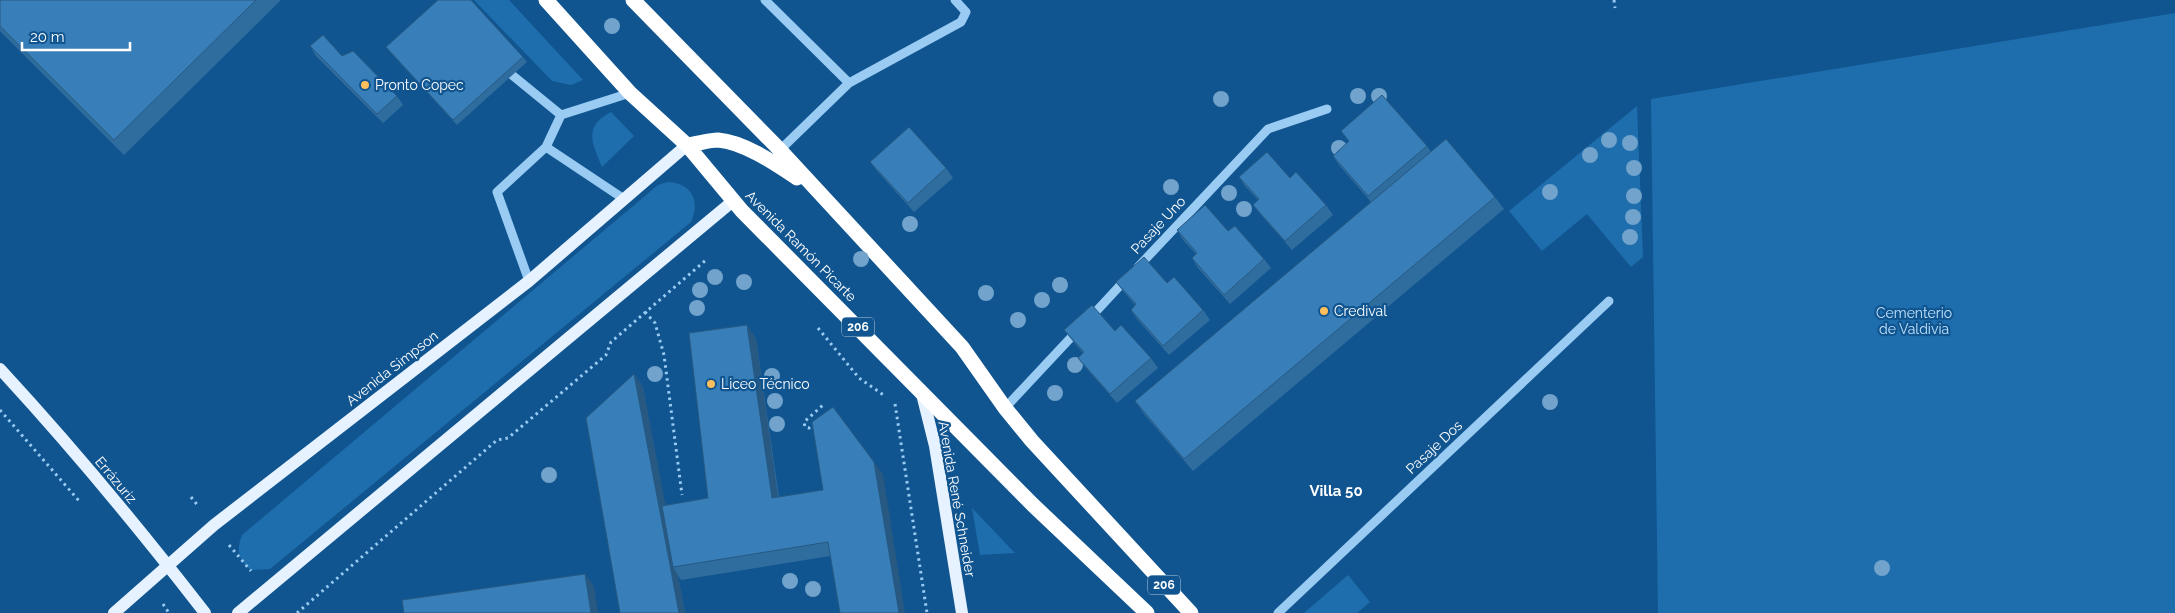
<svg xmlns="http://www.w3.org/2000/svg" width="2175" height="613" font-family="Raleway,sans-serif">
  <rect width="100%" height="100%" fill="#105590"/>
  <!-- green -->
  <path fill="#1e6ead" d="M474,0H509L583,80L571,85L552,81Z
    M2175,13V613H1658L1651,99Z
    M1637,106L1643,257L1631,267L1587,214L1542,251L1509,211Z
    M611,112L634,136L602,167C592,143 583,126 611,112Z
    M668,182C691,183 701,201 691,222L270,569L251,570C238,559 236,551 242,535L658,185Z
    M972,508L1015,553L980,555Z
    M1348,575L1370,602L1357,613H1304Z"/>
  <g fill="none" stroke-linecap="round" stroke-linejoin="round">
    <!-- path -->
    <path stroke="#9acbf3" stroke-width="3" stroke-dasharray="2.5 4" stroke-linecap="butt" d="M1614,0L1615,8
      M645,312L655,323L664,355L682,495
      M818,328L859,378L885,396
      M895,404L927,613
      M0,410L80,502
      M815,423L809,428L805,427L804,422L823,405
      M191,497L199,507
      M229,545L251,571
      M163,604L169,613
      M297,613L497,440L508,438L606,355L611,342L706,260"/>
    <!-- minor -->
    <path stroke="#9acbf3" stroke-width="9" d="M765,0L849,83
      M512,75L561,115
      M546,147L561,115L630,93
      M780,150L849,83L961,22L966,12L955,0
      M1138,267L1268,129L1327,109
      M529,281L497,192L546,147L624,199
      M1090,318L1127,278
      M1005,408L1077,331
      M1278,613L1609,301"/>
    <!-- major -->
    <path stroke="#e6f2ff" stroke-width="12" d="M0,369C72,447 140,529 205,613
      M921,390L935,446L962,613
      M114,613L214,525L529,281L687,145
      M238,613L733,201"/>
    <!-- highway -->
    <path stroke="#fff" stroke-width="15" d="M546,0L630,93L687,145L742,211L1033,505L1147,613
      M633,0L780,150L962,347L1005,408L1032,441L1191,613
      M687,145C697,144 709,140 718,140C744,142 776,164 797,178"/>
  </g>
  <!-- trees -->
  <g fill="#71a3cc">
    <circle cx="612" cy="26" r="8"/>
    <circle cx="1358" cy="96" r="8"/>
    <circle cx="1379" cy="96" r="8"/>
    <circle cx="1221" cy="99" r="8"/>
    <circle cx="1609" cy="140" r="8"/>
    <circle cx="1630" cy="143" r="8"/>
    <circle cx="1339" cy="148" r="8"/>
    <circle cx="1590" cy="155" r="8"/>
    <circle cx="1634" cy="168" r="8"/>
    <circle cx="1171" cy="187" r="8"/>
    <circle cx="1550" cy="192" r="8"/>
    <circle cx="1229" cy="193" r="8"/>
    <circle cx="1634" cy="196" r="8"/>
    <circle cx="1244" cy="209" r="8"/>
    <circle cx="1633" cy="217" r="8"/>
    <circle cx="910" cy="224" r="8"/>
    <circle cx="1630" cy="237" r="8"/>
    <circle cx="861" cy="259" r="8"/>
    <circle cx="715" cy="277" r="8"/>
    <circle cx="744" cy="282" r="8"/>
    <circle cx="1060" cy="285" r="8"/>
    <circle cx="700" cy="290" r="8"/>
    <circle cx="986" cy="293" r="8"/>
    <circle cx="1042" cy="300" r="8"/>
    <circle cx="697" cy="308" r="8"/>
    <circle cx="1018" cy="320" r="8"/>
    <circle cx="1075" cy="365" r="8"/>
    <circle cx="655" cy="374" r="8"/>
    <circle cx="772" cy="376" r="8"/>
    <circle cx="1055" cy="393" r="8"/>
    <circle cx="775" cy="401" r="8"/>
    <circle cx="1550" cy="402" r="8"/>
    <circle cx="777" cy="424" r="8"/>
    <circle cx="549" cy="475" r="8"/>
    <circle cx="1882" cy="568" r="8"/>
    <circle cx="790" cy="581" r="8"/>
    <circle cx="813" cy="589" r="8"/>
  </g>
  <!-- wall -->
  <path fill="#306d9f" d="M0,0H281L124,155L0,31Z
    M310,46L342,56L397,96L403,105L383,123L316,56Z
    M386,47L523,57L527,62L457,125L390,52Z
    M1341,131L1427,146L1431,152L1495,197L1504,209L1193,471L1144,414L1135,401L1371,202L1339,165L1333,156L1349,142Z
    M870,162L946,168L953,178L914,212L877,171Z
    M1239,177L1290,178L1326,205L1333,215L1292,250L1260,214L1253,205L1258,200L1245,186Z
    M1177,230L1228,231L1264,259L1271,268L1230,304L1198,268L1192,258L1196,254L1183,240Z
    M1116,282L1167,283L1203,310L1210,320L1169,355L1137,319L1131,310L1135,305L1123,291Z
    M1064,330L1115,331L1151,358L1158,368L1117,403L1085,367L1078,358L1083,353L1071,339Z
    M756,338L779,497L823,490L883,474L830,556L681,580L678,575L685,613H620L634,374L643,387L665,506L708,498Z"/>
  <!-- shaded-wall -->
  <path fill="#275982" d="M747,325L756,338L780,511L772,498Z
    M634,374L643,387L677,566L673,567L678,575L685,613H679Z
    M874,462L883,474L905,613H899Z
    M585,574L594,586L598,613H591Z"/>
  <!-- building -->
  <path fill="#387fb9" stroke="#275982" d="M0,0H256L114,140L0,26Z
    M438,0H471L523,57L453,120L386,47Z
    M323,35L342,56L353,51L397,96L377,114L310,46Z
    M1382,95L1427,146L1368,196L1333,156L1349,141L1341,131Z
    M909,127L946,168L908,203L870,162Z
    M1446,139L1495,197L1184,459L1135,401Z
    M1267,152L1290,178L1296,172L1326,205L1285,241L1253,205L1259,199L1239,177Z
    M1205,205L1228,231L1235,226L1264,259L1224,295L1192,258L1197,253L1177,230Z
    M1144,257L1167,283L1174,277L1203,310L1163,346L1131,310L1136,304L1116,282Z
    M1092,305L1115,331L1121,325L1151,358L1110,394L1078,358L1084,352L1064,330Z
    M747,325L772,498L823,490L812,422L833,407L874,462L899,613H840L828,542L673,567L662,506L708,498L689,333Z
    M634,374L679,613H620L586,418Z
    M585,574L591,613H404L402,600Z"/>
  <!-- markers -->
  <g fill="#ffbf5c" stroke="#105590" stroke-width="2">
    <circle cx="365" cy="85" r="5"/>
    <circle cx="1324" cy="311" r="5"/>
    <circle cx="711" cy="384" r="5"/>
  </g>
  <g text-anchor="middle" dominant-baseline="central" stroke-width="4.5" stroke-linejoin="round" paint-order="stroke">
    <!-- shield labels -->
    <g fill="#105590" stroke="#b7ccde" stroke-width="1">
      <rect x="842" y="317.5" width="32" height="19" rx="4"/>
      <rect x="1148" y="575.5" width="32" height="19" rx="4"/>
    </g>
    <g font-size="12" font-weight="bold" fill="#fff">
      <text x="858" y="327">206</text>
      <text x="1164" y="585">206</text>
    </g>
    <!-- poi labels -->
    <g font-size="14" fill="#fff" stroke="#105590" text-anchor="start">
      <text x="375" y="85">Pronto Copec</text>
      <text x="1334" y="311">Credival</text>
      <text x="721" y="384">Liceo Técnico</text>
    </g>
    <!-- street labels -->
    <g font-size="14" fill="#fff" stroke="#105590">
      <text transform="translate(1158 225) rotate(-47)">Pasaje Uno</text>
      <text transform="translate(801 246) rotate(45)">Avenida Ramón Picarte</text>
      <text transform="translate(392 368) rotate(-38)">Avenida Simpson</text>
      <text transform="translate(1434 447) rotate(-43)">Pasaje Dos</text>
      <text transform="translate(116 480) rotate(50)">Errázuriz</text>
      <text transform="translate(957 499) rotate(80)">Avenida René Schneider</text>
    </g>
    <!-- park labels -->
    <g font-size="14" fill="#c1e3fd" stroke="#105590">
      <text x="1914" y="313">Cementerio<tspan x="1914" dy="16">de Valdivia</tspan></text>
    </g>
    <!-- neighbourhood labels -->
    <g font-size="15" font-weight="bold" fill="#fff" stroke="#105590">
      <text x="1336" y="491">Villa 50</text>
    </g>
  </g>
  <!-- scale -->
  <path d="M22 42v8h108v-8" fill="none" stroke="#ffffff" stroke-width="2.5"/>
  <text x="30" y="42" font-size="15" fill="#ffffff" stroke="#105590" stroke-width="4" paint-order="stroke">20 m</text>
</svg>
